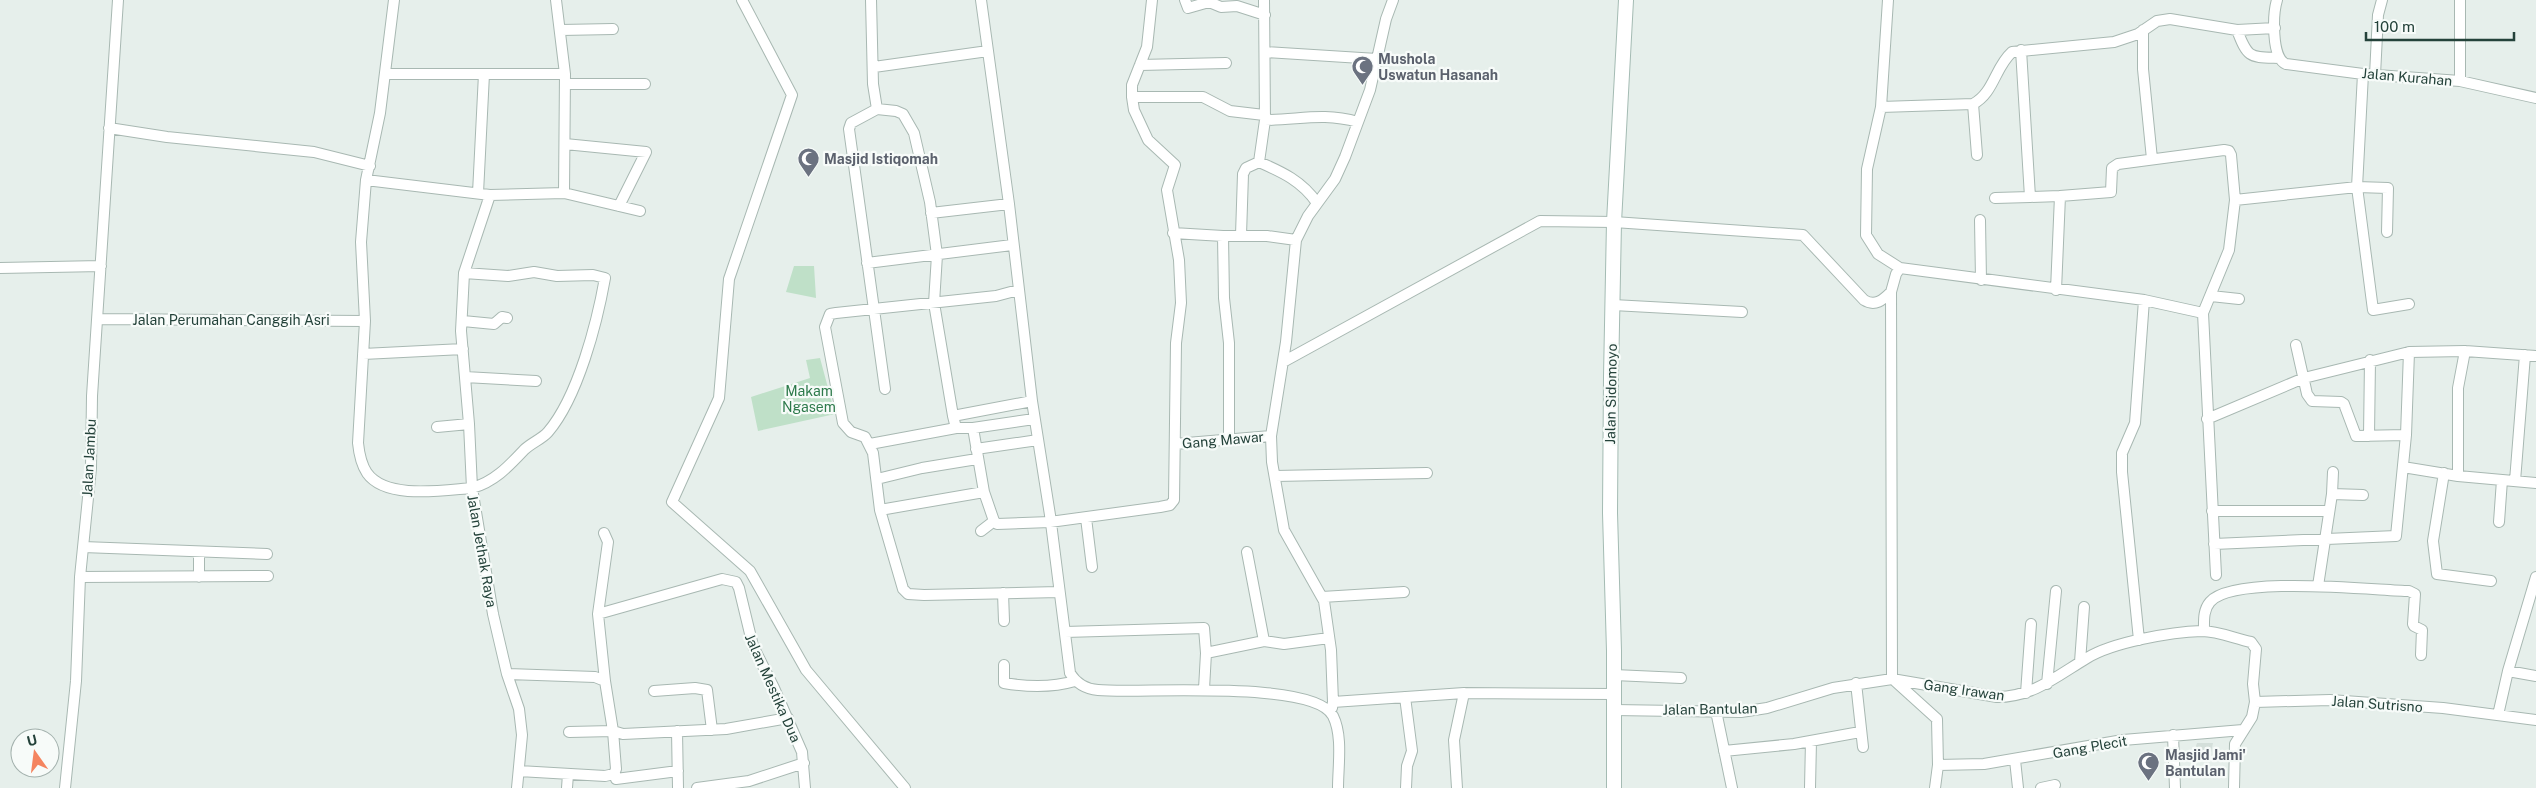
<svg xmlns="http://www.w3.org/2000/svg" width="2536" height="788" font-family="'Public Sans',sans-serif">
  <rect width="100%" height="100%" fill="#e6efeb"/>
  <!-- built -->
  <path fill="#d4dfda" d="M2197,743H2213L2210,757L2193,755Z"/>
  <!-- green -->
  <path fill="#bfe0c8" d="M794,266H814L816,298L786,292Z
    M820,358L835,414L758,431L751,397L810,378L806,360Z"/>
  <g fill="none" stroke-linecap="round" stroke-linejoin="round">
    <defs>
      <path id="street" d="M394,0L380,113L366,180L361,242L365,321L358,443C359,453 361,464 367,473C386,500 444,490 472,488L493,614L507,674L519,709L522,735L517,788
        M556,0L565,74L564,193
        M742,0L792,95L729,279L719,398L672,502L750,571L806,670L905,788
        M871,0L873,84L877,109L851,123L849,129L885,389
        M981,0L1009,204L1032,401L1050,515L1070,673C1076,683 1086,689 1098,690C1139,694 1314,679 1333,716C1343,736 1338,766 1338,788
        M1185,0L1188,8L1209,2L1221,7L1237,6L1265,15
        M1264,0L1265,120L1259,162C1282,172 1302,181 1317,203
        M1888,0L1881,107L1867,169L1866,235L1878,254L1900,268L1896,274L1891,292L1892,679
        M2277,0C2273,13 2271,58 2286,64L2363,74L2460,81L2536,98
        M561,30L613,29
        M2143,30V69L2152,159
        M2237,30C2248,59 2250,57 2279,58
        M2021,50L2030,197L2060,196L2056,290
        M1265,52L1377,59
        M1140,65L1226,63
        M874,67L988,51
        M385,74H565
        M2375,75L2378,15L2382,0
        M2460,81V0
        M565,84H645
        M1132,97H1203L1230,111L1264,115
        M1973,104L1977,155
        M1881,107L1973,104C1994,93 1995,67 2012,52L2114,42L2138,34L2157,21L2170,19L2237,30L2275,28
        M877,109L896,111L903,114L914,133L930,202L937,255L934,303L953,416L1032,401
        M1265,120C1300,120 1322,112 1358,122
        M109,128L167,137L314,152L370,166
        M565,144L646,152L619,206
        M366,180L490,195L564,193L640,211
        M478,193L484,74
        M2060,196L2111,192L2112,168L2118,164L2224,150L2229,151L2231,155L2235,200
        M1995,198L2030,197
        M931,213L1009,204
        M1980,220L1981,280
        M2387,232L2388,188L2357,187L2373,310L2409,304
        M1173,233L1223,236H1267L1296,240
        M1241,235L1243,174L1246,168L1259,162
        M1223,236L1224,298L1229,343V439
        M867,263L1012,245
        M0,268L101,266
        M1900,268L2144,300L2203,313
        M464,273L508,276L534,272L557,276L593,275L605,278C597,323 578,397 548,432C542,439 531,443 524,450C508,467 494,482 472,488L469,424L461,331L463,293L464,273L490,195
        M1018,290L996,296L836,313L830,314L825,327L843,423L851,432L865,437L873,453L880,510L903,589L908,594L924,595L1059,592
        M2211,296L2239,299
        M1613,305L1742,312
        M98,319L365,321
        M463,321L494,324L502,317L507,318
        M2296,345L2307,394L2312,401L2341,402L2344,404L2356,436L2406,435
        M363,354L463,349
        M1283,362L1540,221L1614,222L1803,235L1864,300C1875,307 1883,300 1891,292
        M465,377L536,381
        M953,416L956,428H973L984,492
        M2207,419L2304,378L2409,352L2465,351L2536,356
        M437,427L469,424
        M973,428L1034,419
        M2369,436L2370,360
        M870,444L956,428
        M1175,444L1271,436
        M976,449L1038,440
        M2403,467L2458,476L2536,483
        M2444,473L2433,541L2437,574L2491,581
        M1275,476L1427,473
        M2458,476V388L2465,351
        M877,479L922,468L977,459
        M2515,481L2525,355
        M2332,494L2363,495
        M880,510L984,492L994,521L997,524L1050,522L1160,507L1170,505L1174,500L1176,343L1181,303L1179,260L1167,190L1175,165L1148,140L1134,110L1132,97V85L1147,47L1152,0
        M2212,511H2328
        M1086,518L1092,567
        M2499,522L2502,480
        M981,531L994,521
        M604,533L608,542L598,614L605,681
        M2214,544L2396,536L2406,435L2409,352
        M83,547L267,554
        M1247,552L1264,641L1284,644L1329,638
        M2216,575L2203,313L2229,250L2235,200L2357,187L2363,74
        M80,577L268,576
        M199,577V552
        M2318,586L2332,494L2333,472
        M1003,593L1004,621
        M1322,597L1404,592
        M598,614L722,579L736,582L739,588L753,646L774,688L802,752L805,788
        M2204,631C2204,621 2203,610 2210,602C2233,575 2371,590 2409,591L2415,594L2413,624L2414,626L2422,630L2421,655
        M1065,632L1204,628L1206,653L1204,689
        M2139,640L2122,472V453L2135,423L2144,300
        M1206,653L1264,641
        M2080,662L2084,607
        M1004,665V683C1028,687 1051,688 1075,681
        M2508,671L2536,676
        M507,674L595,677L605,681L613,731L616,769L614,774L605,776L519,771
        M1614,675L1681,678
        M1895,681L1937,719L1938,765L1935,788
        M1856,683L1863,747
        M2047,684L2056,591
        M654,691L695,688L707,690L712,730
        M2026,693L2031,624
        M1405,697L1412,751L1407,766L1406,788
        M1333,702L1331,650L1324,601L1284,530L1272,462L1271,436L1286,342L1296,240L1308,216L1335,179L1345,157L1370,90L1386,19L1393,0
        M2255,702L2330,700L2443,708L2536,720
        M1332,708L1333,702L1464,693L1613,694
        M1614,710L1741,712L1767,708L1833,688L1892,679L1997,697C2033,697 2057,676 2087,658C2113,642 2171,632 2202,631C2218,631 2236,639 2251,642L2256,649L2253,684L2255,702L2252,717L2235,744L2234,788
        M1716,711L1732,788
        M2498,715L2508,671L2536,577
        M677,731L678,788
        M569,732L613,731L623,734L726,729L788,718
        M2173,735L2175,788
        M1724,751L1794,744L1860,732
        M2015,760L2018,788
        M1938,765L1984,764L2123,740L2243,730
        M614,774L616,779L678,771
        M65,788L76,681L80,577L91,468L92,396L118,0
        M567,788L568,774
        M697,788L749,781L804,763
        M1457,788L1454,740L1464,693
        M1810,788L1811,741
        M2041,788L2055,785"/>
      <path id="secondary" d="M1614,788V651L1610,513L1611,377L1614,222L1626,0"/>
    </defs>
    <!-- street casing -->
    <use href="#street" stroke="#a8b8b2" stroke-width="12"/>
    <!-- secondary casing -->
    <use href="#secondary" stroke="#a4bbb3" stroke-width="16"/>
    <!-- street -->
    <use href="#street" stroke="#fff" stroke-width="10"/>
    <!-- secondary -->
    <use href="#secondary" stroke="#fff" stroke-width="14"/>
  </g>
  <!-- icons -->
  <defs>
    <symbol id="mosque-pin" viewBox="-11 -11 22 30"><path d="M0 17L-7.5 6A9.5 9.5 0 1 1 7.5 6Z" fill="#6b7280" stroke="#f7fbf9"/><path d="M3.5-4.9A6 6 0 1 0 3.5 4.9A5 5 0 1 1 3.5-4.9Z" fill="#fff"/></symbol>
  </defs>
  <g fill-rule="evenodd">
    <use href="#mosque-pin" x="1350" y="54" width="25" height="34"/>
    <use href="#mosque-pin" x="796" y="146" width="25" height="34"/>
    <use href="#mosque-pin" x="2136" y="750" width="25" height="34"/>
  </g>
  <g text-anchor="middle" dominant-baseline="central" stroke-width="4.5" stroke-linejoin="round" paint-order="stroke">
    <!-- worship labels -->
    <g font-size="14" font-weight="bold" fill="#5b616d" stroke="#f7fbf9" text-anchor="start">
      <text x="1378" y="59">Mushola<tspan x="1378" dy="16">Uswatun Hasanah</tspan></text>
      <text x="824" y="159">Masjid Istiqomah</text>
      <text x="2165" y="755">Masjid Jami'<tspan x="2165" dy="16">Bantulan</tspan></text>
    </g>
    <!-- street labels -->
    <g font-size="14" fill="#24423a" stroke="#f7fbf9">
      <text transform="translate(2407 77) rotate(5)">Jalan Kurahan</text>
      <text x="231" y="320">Jalan Perumahan Canggih Asri</text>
      <text transform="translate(1611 394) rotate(-89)">Jalan Sidomoyo</text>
      <text transform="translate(1223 440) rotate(-5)">Gang Mawar</text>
      <text transform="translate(89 458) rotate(-87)">Jalan Jambu</text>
      <text transform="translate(482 551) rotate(80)">Jalan Jethak Raya</text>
      <text transform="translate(773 688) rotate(66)">Jalan Mestika Dua</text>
      <text transform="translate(1964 690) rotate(8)">Gang Irawan</text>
      <text transform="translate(2377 704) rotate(4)">Jalan Sutrisno</text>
      <text transform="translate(1710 709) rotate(-1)">Jalan Bantulan</text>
      <text transform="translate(2090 747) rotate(-10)">Gang Plecit</text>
    </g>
    <!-- park labels -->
    <g font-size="14" fill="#2d7a4b" stroke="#f7fbf9">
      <text x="809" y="391">Makam<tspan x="809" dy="16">Ngasem</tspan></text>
    </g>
  </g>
  <!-- north arrow -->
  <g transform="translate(35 753) rotate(346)"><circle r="24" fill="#f7fbf9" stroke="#a3b1ad"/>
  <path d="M0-4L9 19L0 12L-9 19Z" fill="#f4845f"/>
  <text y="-8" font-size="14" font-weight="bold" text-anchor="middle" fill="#24423a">U</text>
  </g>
  <!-- scale -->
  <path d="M2366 32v8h148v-8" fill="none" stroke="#24423a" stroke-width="2.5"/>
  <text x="2374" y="32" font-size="15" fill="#24423a" stroke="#f7fbf9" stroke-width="4" paint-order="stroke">100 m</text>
</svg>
